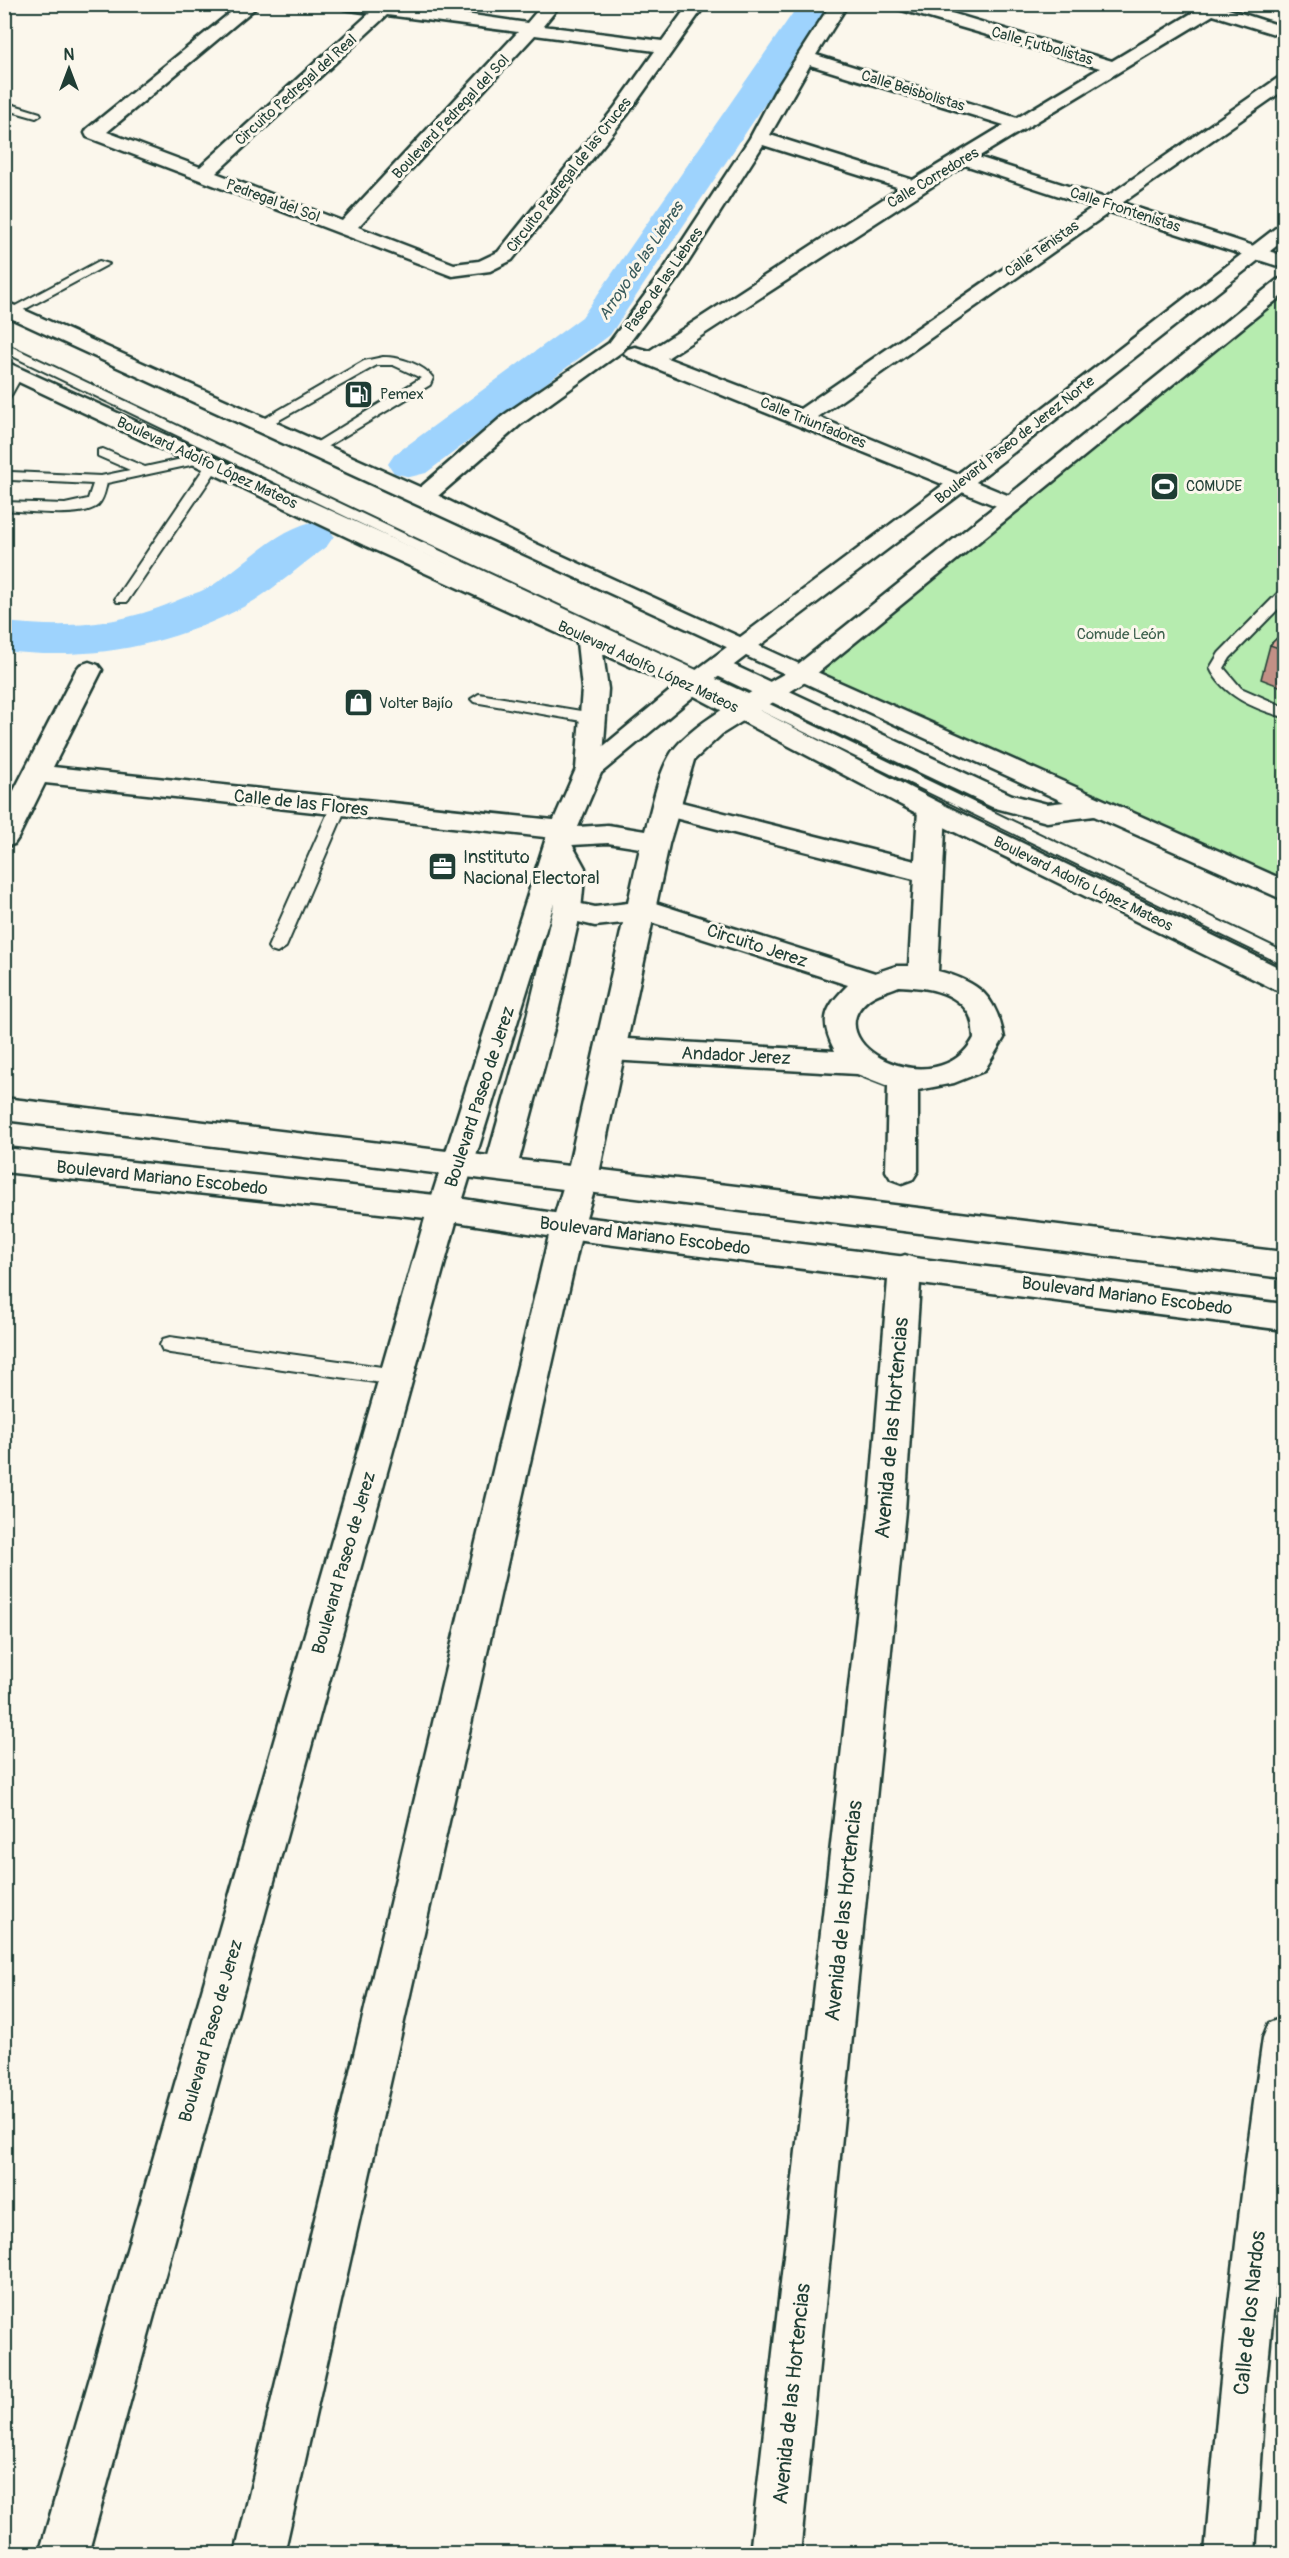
<svg xmlns="http://www.w3.org/2000/svg" width="1289" height="2558" font-family="Pangolin,sans-serif">
  <rect width="100%" height="100%" fill="#fbf7ec"/>
  <filter id="ink" filterUnits="userSpaceOnUse"><feTurbulence type="fractalNoise" baseFrequency=".0167" numOctaves="2"/><feDisplacementMap in="SourceGraphic" scale="12" xChannelSelector="R" yChannelSelector="G"/><feConvolveMatrix kernelMatrix="1 2 1 2 8 2 1 2 1" color-interpolation-filters="sRGB"/></filter>
  <g filter="url(#ink)">
    <!-- green -->
    <path fill="#b6ecaf" stroke="#6a9472" stroke-width="1.5" d="M1284,296V899L807,676Z"/>
    <g fill="none" stroke-linecap="round" stroke-linejoin="round">
      <!-- river -->
      <path fill="#9ed3fd" fill-rule="evenodd" d="M799,4H832L610,335L426,473L410,477L394,473L388,464L394,455L582,317Z
        M311,522L327,526L334,536L327,546C301,565 274,590 245,606C168,647 91,661 4,651V622C72,629 119,626 183,598C193,594 206,590 216,583C246,563 276,531 311,522Z"/>
      <defs>
        <path id="lane" d="M4,102L40,113L41,115L36,118L4,109Z
          M99,261L109,264L16,314L6,311Z
          M4,343L415,539L761,700L1284,952V965L751,706L405,545L4,352Z
          M383,357C400,357 423,364 433,378L430,385L318,452H308L306,449L421,378L393,365H377L265,428L260,429L253,425L364,361Z
          M17,370L23,374L9,399L4,400V384L13,371Z
          M103,449L145,467L200,455L207,459L200,463L107,483C105,490 104,499 98,505C83,519 25,511 4,510V502L65,504L88,499L93,484L11,480L4,476L11,472L101,476L130,470L98,456V450Z
          M213,461L220,465L129,599L127,602H117L115,599L208,462Z
          M1284,591V603L1230,658L1224,668L1241,688L1284,707V717C1255,709 1223,696 1210,668L1219,653L1279,592Z
          M479,694L593,713L601,718L593,723L474,702L471,699Z
          M338,803L346,808L286,947L277,953L271,951L268,947L330,808Z
          M170,1337L396,1369L403,1371L406,1377L403,1383L396,1385L170,1353L163,1351L160,1345L163,1339Z"/>
        <path id="street" d="M241,4H260L107,132L200,167L370,13L344,9L336,4H397L527,23L543,4H561L543,26L662,41L689,4H706L627,115L512,260L490,271L452,276L87,137L85,133L87,129ZM387,15L518,32L342,221L216,173ZM535,35L655,51L615,107L498,252L479,261L454,264L358,227Z
          M831,4H848L816,55L1017,118L1100,68L895,8L893,4H921L1112,61L1197,10L1188,4H1227L1225,8L1284,27V37L1213,15L978,157L1105,198L1278,78L1284,77V90L1122,203L1284,256V268L1110,212L818,417L1017,499L1021,504L1017,509L1009,511L628,357L624,353L628,349L635,347L649,351L900,188L763,145L680,275L623,351L520,425L431,502H415L411,497L415,492L504,415L609,343L662,272L750,138L775,91ZM810,65L1004,125L913,180L770,135ZM965,165L1093,207L800,409L667,358Z
          M89,662L98,665L102,670L53,767L563,821L573,824L577,830L573,836L563,839L45,783L18,838L14,844L4,847V810L76,670L80,665Z
          M665,798L915,861L918,810L922,804L932,801L942,804L946,810L938,971C979,982 996,996 1004,1038L984,1071L954,1083L918,1090V1171L913,1179L902,1183L891,1179L886,1171L888,1086L857,1074L610,1060L599,1057L595,1049L599,1041L610,1038L835,1051C819,1020 824,1009 848,985L632,916L628,909L632,902L642,900L652,902L875,973L896,966H909L914,879L655,813L652,807L655,801ZM899,986C923,987 955,990 969,1014C973,1021 973,1030 974,1038C937,1107 813,1043 869,999C877,993 890,990 899,986Z
          M905,1255L917,1259L921,1268L905,1511L800,2554H750L869,1511L889,1268L893,1259Z
          M1284,2017L1282,2217L1284,2218V2262L1278,2260L1266,2385L1255,2554H1205C1219,2381 1238,2210 1263,2038L1269,2023Z"/>
        <path id="secondary" d="M1284,225V240L967,489L701,690L601,773L578,827L608,825L645,831C652,808 657,778 669,757C687,724 759,689 792,669L1277,280L1284,278V294L810,679L722,734L694,760L669,844L598,1178L583,1227L284,2554H235L551,1227L566,1178L623,923L595,926L557,917L553,910L557,903L567,901L595,907L628,903L640,848L608,843L572,845L460,1208L88,2554H39L428,1208L546,838L576,769L683,680L951,479L1277,227Z"/>
        <path id="primary" d="M4,301L431,492L532,542L810,669L1284,880V900L1094,816L1047,822L992,807L709,672L705,667L709,662L718,659L727,662L1012,795L1047,804L1064,802L4,315Z
          M4,361L701,680L942,804L1284,970V992L1274,989L922,816L683,690L603,654L608,689L602,769L598,775L589,777L580,775L576,769L582,689L577,642L366,546L4,375Z
          M559,836L569,839L585,868L581,910L555,1025L519,1160L1284,1252V1278L4,1120V1098L488,1156L525,1025L553,910L557,868L545,845L549,839Z
          M4,1148L444,1196L567,1215L1284,1304V1330L567,1239L444,1220L4,1172Z"/>
      </defs>
      <!-- lane casing -->
      <use href="#lane" stroke="#1f3d34" stroke-width="4"/>
      <!-- street casing -->
      <use href="#street" stroke="#1f3d34" stroke-width="5"/>
      <!-- secondary casing -->
      <use href="#secondary" stroke="#1f3d34" stroke-width="5"/>
      <!-- primary casing -->
      <use href="#primary" stroke="#1f3d34" stroke-width="5"/>
      <!-- lane -->
      <use href="#lane" fill="#fbf7ec" fill-rule="evenodd"/>
      <!-- street -->
      <use href="#street" fill="#fbf7ec" fill-rule="evenodd"/>
      <!-- secondary -->
      <use href="#secondary" fill="#fbf7ec" fill-rule="evenodd"/>
      <!-- primary -->
      <use href="#primary" fill="#fbf7ec" fill-rule="evenodd"/>
    </g>
    <!-- wall -->
    <path fill="#c29086" stroke="#1f3d34" stroke-width="1.5" d="M1284,631V688L1261,679L1270,645Z"/>
    <!-- building -->
    <path fill="#e1a89c" stroke="#1f3d34" stroke-width="1.5" d="M1284,631V650L1270,645Z"/>
  </g>
  <!-- icons -->
  <defs>
    <symbol id="fuel-square" viewBox="-11 -11 22 22"><rect x="-9" y="-9" width="18" height="18" rx="4" fill="#1f3d34" stroke="#fbf7ec"/><path d="M-5.5-6h7V0h2V4h1.3V-2.5L3-4.5l.8-.8L6-3V5H2.5V1h-1V6h-7ZM-4.2-4.7v3.2H.2V-4.7Z" fill="#fff"/></symbol>
    <symbol id="stadium-square" viewBox="-11 -11 22 22"><rect x="-9" y="-9" width="18" height="18" rx="4" fill="#1f3d34" stroke="#fbf7ec"/><path d="M0-5a6.5 5 0 1 0 0 10a6.5 5 0 1 0 0-10ZM-3.5-1.8h7v3.6h-7Z" fill="#fff"/></symbol>
    <symbol id="shop-square" viewBox="-11 -11 22 22"><rect x="-9" y="-9" width="18" height="18" rx="4" fill="#1f3d34" stroke="#fbf7ec"/><path d="M-5-2.5h2.3a2.7 3.5 0 0 1 5.4 0H5L5.5 6h-11ZM-1.5-2.5h3a1.5 2.3 0 0 0-3 0Z" fill="#fff"/></symbol>
    <symbol id="office-square" viewBox="-11 -11 22 22"><rect x="-9" y="-9" width="18" height="18" rx="4" fill="#1f3d34" stroke="#fbf7ec"/><path d="M-6-3h4V-5.5h4V-3h4V5H-6ZM-1-4.5V-3h2v-1.5ZM-6 0V1H6V0Z" fill="#fff"/></symbol>
  </defs>
  <g fill-rule="evenodd">
    <use href="#fuel-square" x="342" y="378" width="33" height="33"/>
    <use href="#stadium-square" x="1148" y="470" width="33" height="33"/>
    <use href="#shop-square" x="342" y="686" width="33" height="33"/>
    <use href="#office-square" x="426" y="850" width="33" height="33"/>
  </g>
  <g text-anchor="middle" dominant-baseline="central" stroke-width="6" stroke-linejoin="round" paint-order="stroke">
    <!-- far-street labels -->
    <g font-size="15" fill="#1f3d34" stroke="#fbf7ec">
      <text transform="translate(1042 46) rotate(16)">Calle Futbolistas</text>
      <text transform="translate(296 90) rotate(-42)">Circuito Pedregal del Real</text>
      <text transform="translate(913 91) rotate(17)">Calle Beisbolistas</text>
      <text transform="translate(451 117) rotate(-47)">Boulevard Pedregal del Sol</text>
      <text transform="translate(569 175) rotate(-52)">Circuito Pedregal de las Cruces</text>
      <text transform="translate(933 178) rotate(-31)">Calle Corredores</text>
      <text transform="translate(273 201) rotate(20)">Pedregal del Sol</text>
      <text transform="translate(1125 210) rotate(18)">Calle Frontenistas</text>
      <text transform="translate(1042 249) rotate(-35)">Calle Tenistas</text>
      <text transform="translate(664 280) rotate(-55)">Paseo de las Liebres</text>
      <text transform="translate(813 423) rotate(22)">Calle Triunfadores</text>
      <text transform="translate(1015 440) rotate(-38)">Boulevard Paseo de Jerez Norte</text>
      <text transform="translate(207 463) rotate(25)">Boulevard Adolfo López Mateos</text>
      <text transform="translate(648 667) rotate(25)">Boulevard Adolfo López Mateos</text>
      <text transform="translate(1083 884) rotate(26)">Boulevard Adolfo López Mateos</text>
    </g>
    <!-- far-poi labels -->
    <g font-size="15" fill="#1f3d34" stroke="#fbf7ec" text-anchor="start">
      <text x="380" y="394">Pemex</text>
      <text x="1186" y="486">COMUDE</text>
      <text x="379" y="703">Volter Bajío</text>
    </g>
    <!-- far-park labels -->
    <g font-size="15" fill="#3d604d" stroke="#fbf7ec">
      <text x="1121" y="634">Comude León</text>
    </g>
    <!-- far-water labels -->
    <g font-size="16" font-style="italic" fill="#385b5c" stroke="#fbf7ec">
      <text transform="translate(641 261) rotate(-56)">Arroyo de las Liebres</text>
    </g>
    <!-- street labels -->
    <g font-size="18" fill="#1f3d34" stroke="#fbf7ec">
      <text transform="translate(301 803) rotate(6)">Calle de las Flores</text>
      <text transform="translate(757 946) rotate(18)">Circuito Jerez</text>
      <text transform="translate(736 1056) rotate(3)">Andador Jerez</text>
      <text transform="translate(480 1097) rotate(-72)">Boulevard Paseo de Jerez</text>
      <text transform="translate(162 1178) rotate(6)">Boulevard Mariano Escobedo</text>
      <text transform="translate(645 1236) rotate(7)">Boulevard Mariano Escobedo</text>
      <text transform="translate(1127 1296) rotate(7)">Boulevard Mariano Escobedo</text>
      <text transform="translate(344 1563) rotate(-74)">Boulevard Paseo de Jerez</text>
      <text transform="translate(211 2031) rotate(-74)">Boulevard Paseo de Jerez</text>
    </g>
    <!-- poi labels -->
    <g font-size="18" fill="#1f3d34" stroke="#fbf7ec" text-anchor="start">
      <text x="463" y="857">Instituto<tspan x="463" dy="21">Nacional Electoral</tspan></text>
    </g>
    <!-- near-street labels -->
    <g font-size="21" fill="#1f3d34" stroke="#fbf7ec">
      <text transform="translate(892 1428) rotate(-85)">Avenida de las Hortencias</text>
      <text transform="translate(844 1911) rotate(-84)">Avenida de las Hortencias</text>
      <text transform="translate(1250 2313) rotate(-84)">Calle de los Nardos</text>
      <text transform="translate(792 2394) rotate(-84)">Avenida de las Hortencias</text>
    </g>
  </g>
  <!-- margin -->
  <rect width="1289" height="2558" fill="none" stroke="#fbf7ec" stroke-width="24"/>
  <rect x="12" y="12" width="1265" height="2534" fill="none" stroke="#1f3d34" stroke-width="2" filter="url(#ink)"/>
  <!-- north arrow -->
  <g transform="translate(69 69)" stroke="#fbf7ec" stroke-width="4.5" paint-order="stroke">
  <path d="M0-4.5L10 22L0 15L-10 22Z" fill="#1f3d34"/>
  <text y="-9" font-size="16" font-weight="bold" text-anchor="middle" fill="#1f3d34">N</text>
  </g>
</svg>
